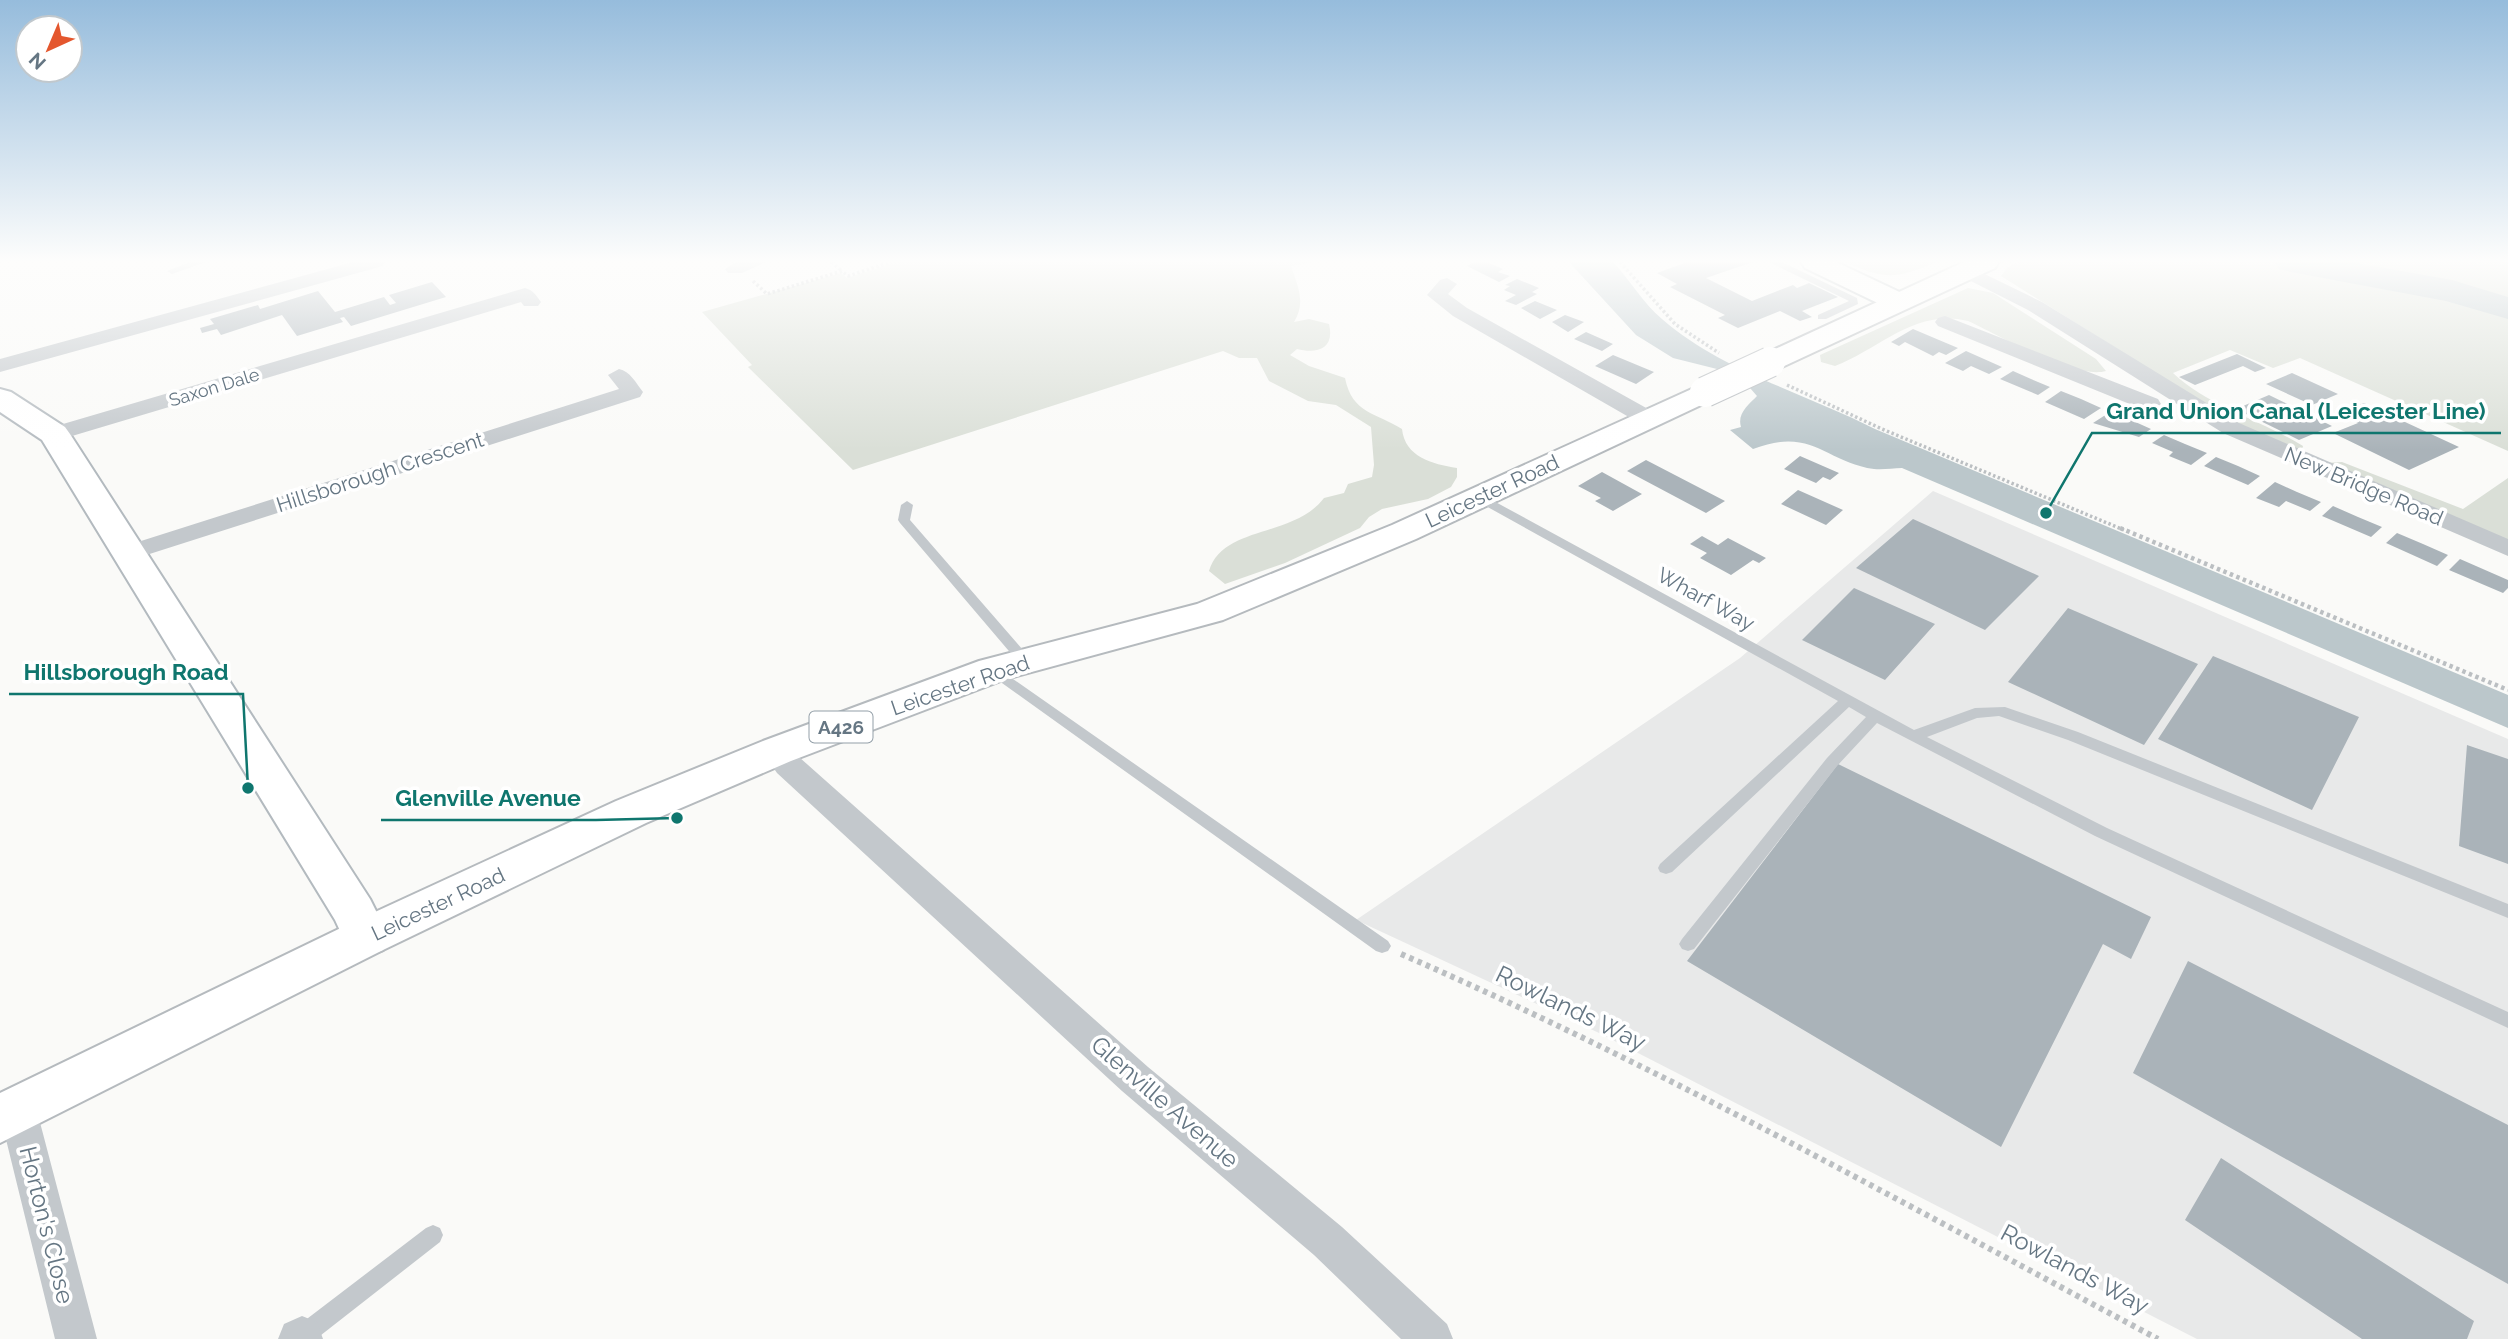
<svg xmlns="http://www.w3.org/2000/svg" width="2508" height="1339" font-family="Raleway,sans-serif">
  <rect width="100%" height="100%" fill="#fafaf8"/>
  <!-- built -->
  <path fill="#e8e9e9" d="M1933,491L2508,739V1339H2197L1597,1032L1356,920L1740,658Z"/>
  <!-- green -->
  <path fill="#dadfd7" d="M897,262H1314L1291,266C1298,287 1306,302 1294,322L1309,319L1329,324C1335,349 1317,354 1297,349L1290,355L1309,366L1345,378C1352,414 1377,413 1402,429C1405,457 1432,464 1457,468V477L1451,487L1428,499L1382,509L1369,517L1360,528L1285,563L1225,584L1209,571C1223,525 1294,538 1324,498L1344,493L1348,484L1372,477L1374,465L1371,427L1336,405L1308,401L1269,381L1257,358H1239L1223,351L853,470L748,367L752,365L702,312L841,273L847,278Z
    M1845,262H1936C1897,279 1885,280 1845,262Z
    M2017,262H2274L2456,300L2508,316V451L2300,358L2273,368L2230,350L2173,373C2209,407 2261,420 2303,446L2301,452L2248,431L2001,276L2007,268Z
    M2304,262H2508V305L2455,288Z
    M1968,288L1993,293L2096,359L2106,371C2075,380 1999,335 1968,321C1915,308 1881,348 1835,366L1821,362L1820,355Z
    M2342,462L2463,509L2508,478V543L2326,463Z"/>
  <!-- water -->
  <path fill="#bbc7cb" d="M1569,262H1613C1630,280 1643,303 1662,319C1722,371 1804,393 1875,429L2508,695V728L1902,468C1893,468 1883,470 1874,469C1825,462 1812,426 1753,449L1730,430L1741,427C1737,414 1748,405 1757,396L1750,388L1717,369L1673,358L1636,335Z"/>
  <g fill="none" stroke-linecap="round" stroke-linejoin="round">
    <!-- river -->
    <path fill="#bbc7cb" fill-rule="evenodd" d="M2274,262H2351L2452,280L2508,297V319L2446,301L2291,272L2279,269Z"/>
  </g>
  <!-- building -->
  <path fill="#aab3b9" d="M1474,262H1487L1503,269L1498,272L1510,276L1499,282L1467,266Z
    M1687,262H1753L1706,278L1752,301L1793,285L1797,288L1809,283L1838,297L1802,311L1812,317L1800,321L1780,311L1738,328L1718,318L1725,315L1670,287L1677,284L1657,273Z
    M1517,279L1539,288L1532,292L1537,294L1516,305L1505,301L1516,295L1504,290L1510,286L1505,285Z
    M432,282L446,297L351,326L344,317L340,318L343,322L297,336L282,315L221,335L217,329L202,333L200,328L214,324L210,319L258,305L260,309L318,291L335,312L384,297L390,305L396,303L389,295Z
    M1535,301L1557,310L1540,319L1521,308Z
    M1565,315L1584,322L1568,332L1552,322Z
    M1913,329L1939,340L1958,348L1946,355L1939,352L1933,356L1905,342L1899,346L1891,342Z
    M1586,332L1613,344L1602,351L1574,339Z
    M1966,351L2002,367L1989,374L1971,366L1963,371L1945,363Z
    M2237,354L2266,368L2255,372L2243,366L2195,385L2179,377Z
    M1613,355L1654,372L1636,384L1595,366Z
    M2013,371L2031,379L2050,387L2038,395L2000,379Z
    M2292,373L2338,394L2312,405L2266,384Z
    M2061,391L2081,399L2101,408L2084,419L2045,402Z
    M2269,395L2332,426L2299,440L2236,409Z
    M2364,403L2459,447L2409,470L2333,433L2358,423L2339,413Z
    M2110,412L2131,420L2151,429L2139,437L2093,423Z
    M2164,435L2185,444L2207,453L2191,465L2169,456L2173,452L2152,443Z
    M1800,456L1839,473L1830,480L1823,477L1816,483L1784,469Z
    M2216,457L2238,466L2260,476L2248,485L2204,466Z
    M1646,460L1725,501L1706,513L1627,471Z
    M1602,472L1642,494L1613,511L1595,501L1601,498L1578,486Z
    M2275,482L2297,492L2321,502L2310,511L2286,501L2279,507L2256,498Z
    M1798,490L1843,510L1826,525L1781,504Z
    M2333,506L2358,517L2382,527L2371,537L2322,516Z
    M1913,519L2039,576L1985,630L1856,568Z
    M2397,533L2423,544L2448,555L2437,566L2386,543Z
    M1702,536L1718,545L1728,538L1766,558L1759,563L1753,560L1731,575L1700,558L1707,553L1690,544Z
    M2460,559L2508,580V588L2503,593L2449,570Z
    M1854,588L1935,624L1885,680L1802,640Z
    M2068,608L2198,664L2144,745L2008,682Z
    M2213,656L2359,717L2312,810L2158,739Z
    M2467,745L2508,759V864L2459,846Z
    M1838,764L2151,917L2131,959L2103,944L2001,1147L1687,961Z
    M2188,961L2508,1125V1284L2133,1073Z
    M2221,1158L2474,1321L2467,1339H2362L2185,1220Z"/>
  <g fill="none" stroke-linecap="round" stroke-linejoin="round">
    <defs>
      <path id="secondary" d="M1801,262H1836L1908,296L1912,302L1908,308H1888L1805,268Z
        M0,389L11,392L65,427L70,434L370,899L389,937L383,950L366,956L349,950L335,920L42,440L0,412Z"/>
      <path id="primary" d="M1964,262H1999L1995,268L1780,368L1770,371L1760,368L1755,362L1760,356Z
        M1705,383L1716,386L1720,392L1716,398L1416,539L1223,620L1006,679L791,761L646,823L383,950L0,1143V1093L349,924L616,801L763,741L979,661L1197,604L1392,525Z"/>
    </defs>
    <!-- secondary casing -->
    <use href="#secondary" stroke="#b3babf" stroke-width="4"/>
    <!-- primary casing -->
    <use href="#primary" stroke="#b5babe" stroke-width="4"/>
    <!-- path-far2 -->
    <path stroke="#bbbfc2" stroke-width="3.5" stroke-dasharray="2.5 2.5" stroke-linecap="butt" d="M831,262L841,270
      M1620,262L1675,324L1719,353
      M753,281L767,294L842,271L848,276L891,262
      M1787,385L1882,429L2124,530"/>
    <!-- path-far1 -->
    <path stroke="#bbbfc2" stroke-width="4.5" stroke-dasharray="3.5 3.5" stroke-linecap="butt" d="M2120,528L2508,690"/>
    <!-- path -->
    <path stroke="#bbbfc2" stroke-width="6" stroke-dasharray="4.5 4.5" stroke-linecap="butt" d="M1401,954C1661,1067 1908,1206 2158,1339"/>
    <!-- lane -->
    <path fill="#c3c8cc" fill-rule="evenodd" d="M190,262H206L172,274L167,271Z
      M1769,262H1782L1857,298L1858,304L1826,319H1818V315L1849,301Z
      M1479,493L1914,730L1975,708L2005,707L2078,732L2508,904V918L2068,740L1999,716L1977,718L1927,737L2107,828L2508,1012V1028L2095,836L1877,723L1837,766L1694,949L1688,951L1682,949L1679,944L1682,939L1827,758L1866,717L1849,707L1672,872L1666,874L1660,872L1658,868L1660,864L1838,701L1475,500L1473,497Z
      M907,501L913,505L910,520L1030,658L1032,661L1030,664H1020L900,523L898,520L901,505Z
      M993,665L1388,941L1391,946L1388,951L1382,953L1376,951L988,673L986,670Z
      M433,1225L440,1228L443,1235L440,1242L316,1339H294L292,1336L295,1328L426,1228Z"/>
    <!-- street -->
    <path fill="#c3c8cc" fill-rule="evenodd" d="M353,262H385L383,266L0,372V359Z
      M736,262H766L742,273H728L725,269Z
      M1966,265L2042,302L2239,423L2508,539V556L2223,433L2028,310L1959,275L1956,271L1959,267Z
      M1447,278L1457,284L1448,294L1467,308L1657,414L1660,419L1649,426L1641,424L1453,316L1427,295L1440,280Z
      M525,288C533,290 536,295 541,302L538,306H524L521,302L62,439H46L43,434L46,429Z
      M1945,316L2158,399L2161,404L2158,409H2142L1938,326L1935,322L1938,318Z
      M619,369C630,371 636,383 643,392L640,397L137,558H119L115,553L119,548L619,389L608,375Z
      M777,740L788,743L799,757L1148,1067L1342,1227L1447,1324L1453,1339H1401L1314,1255L1122,1091L777,773L762,751L766,743Z
      M18,1094L31,1099L37,1111L97,1339H55L0,1115L5,1099Z
      M302,1316L317,1322L323,1339H278L284,1324Z"/>
    <!-- secondary -->
    <use href="#secondary" fill="#fff" fill-rule="evenodd"/>
    <!-- primary -->
    <use href="#primary" fill="#fff" fill-rule="evenodd"/>
    <defs>
      <path id="primary-bridge" d="M1705,392L1770,362"/>
    </defs>
    <!-- primary-bridge casing -->
    <use href="#primary-bridge" stroke="#b5babe" stroke-width="32" stroke-linecap="butt"/>
    <!-- primary-bridge -->
    <use href="#primary-bridge" stroke="#fff" stroke-width="30"/>
  </g>
  <!-- sky -->
  <linearGradient id="sky" x2="0" y2="1"><stop stop-color="#96bcdc"/><stop offset="0.58" stop-color="#fdfdfc"/><stop offset="1" stop-color="#fdfdfc" stop-opacity="0"/></linearGradient>
  <rect width="2508" height="450" fill="url(#sky)"/>
  <g text-anchor="middle" dominant-baseline="central" stroke-width="7" stroke-linejoin="round" paint-order="stroke">
    <!-- far-street labels -->
    <g font-size="18" fill="#657683" stroke="#fff">
      <text transform="translate(214 387) rotate(-17)">Saxon Dale</text>
    </g>
    <!-- shield labels -->
    <rect fill="#fff" stroke="#939fa8" stroke-width="2" x="809.5" y="711.5" width="63" height="31" rx="5"/>
    <g font-size="19" font-weight="bold" fill="#657683">
      <text x="841" y="727">A426</text>
    </g>
    <!-- street labels -->
    <g font-size="21" fill="#657683" stroke="#fff">
      <text transform="translate(380 472) rotate(-18)">Hillsborough Crescent</text>
      <text transform="translate(2364 486) rotate(23)">New Bridge Road</text>
      <text transform="translate(1492 491) rotate(-25)">Leicester Road</text>
      <text transform="translate(1706 599) rotate(29)">Wharf Way</text>
      <text transform="translate(960 685) rotate(-19)">Leicester Road</text>
      <text transform="translate(438 904) rotate(-25)">Leicester Road</text>
    </g>
    <!-- near-street labels -->
    <g font-size="24" fill="#657683" stroke="#fff">
      <text transform="translate(1571 1008) rotate(26)">Rowlands Way</text>
      <text transform="translate(1165 1102) rotate(41)">Glenville Avenue</text>
      <text transform="translate(47 1225) rotate(76)">Horton's Close</text>
      <text transform="translate(2075 1269) rotate(28)">Rowlands Way</text>
    </g>
  </g>
  <!-- callouts -->
  <path fill="none" stroke="#0f766e" stroke-width="2.5" d="M2046 513L2092 433H2501M248 788L243 694H9M677 818L596 820H381"/>
  <g fill="#0f766e" stroke="#fff" stroke-width="2.5">
    <circle cx="2046" cy="513" r="7"/>
    <circle cx="248" cy="788" r="7"/>
    <circle cx="677" cy="818" r="7"/>
  </g>
  <g font-size="23" text-anchor="middle" font-weight="bold" fill="#0f766e" stroke="#fff" stroke-width="7" stroke-linejoin="round" paint-order="stroke">
    <text x="2296" y="419">Grand Union Canal (Leicester Line)</text>
    <text x="126" y="680">Hillsborough Road</text>
    <text x="488" y="806">Glenville Avenue</text>
  </g>
  <!-- north arrow -->
  <g transform="translate(49 49) rotate(224)"><circle r="33" fill="#ffffff" stroke="#c1c8cd" stroke-width="2"/>
  <path d="M0-5L12 26L0 18L-12 26Z" fill="#e4572e"/>
  <text y="-10" font-size="19" font-weight="bold" text-anchor="middle" fill="#657683">N</text>
  </g>
</svg>
